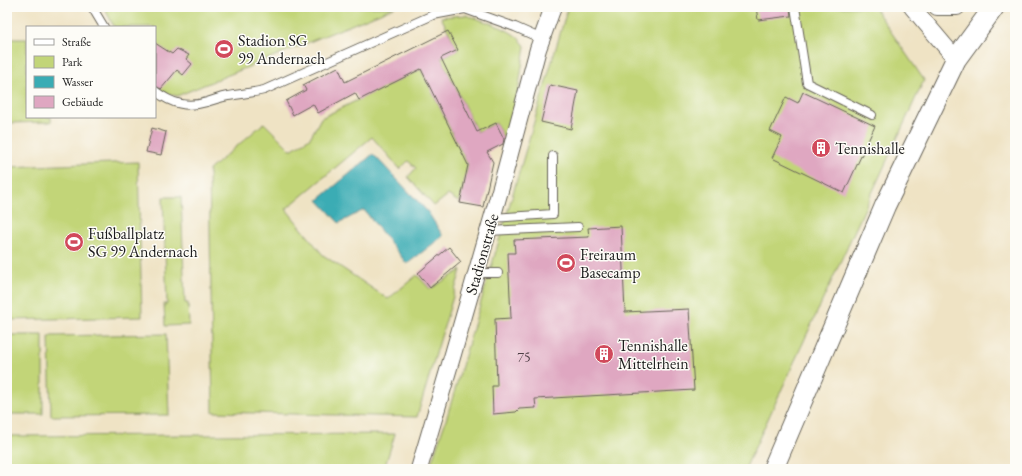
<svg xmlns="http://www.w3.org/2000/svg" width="1022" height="476" font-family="'EB Garamond',serif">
  <rect width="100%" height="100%" fill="#fdfcf7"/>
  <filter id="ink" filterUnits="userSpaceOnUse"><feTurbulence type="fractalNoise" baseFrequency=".025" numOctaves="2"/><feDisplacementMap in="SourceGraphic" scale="8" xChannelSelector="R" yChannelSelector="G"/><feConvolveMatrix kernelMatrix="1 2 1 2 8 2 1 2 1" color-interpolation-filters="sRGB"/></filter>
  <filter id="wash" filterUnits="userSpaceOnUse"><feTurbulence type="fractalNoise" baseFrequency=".012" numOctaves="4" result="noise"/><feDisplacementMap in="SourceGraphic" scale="16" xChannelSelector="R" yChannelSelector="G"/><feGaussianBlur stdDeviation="0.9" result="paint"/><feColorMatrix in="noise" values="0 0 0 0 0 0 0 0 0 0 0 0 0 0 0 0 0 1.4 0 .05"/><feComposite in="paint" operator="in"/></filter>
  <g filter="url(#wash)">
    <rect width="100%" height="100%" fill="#efe3c4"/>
    <!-- green -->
    <path fill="#c2d578" stroke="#6f784a" d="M104,7H395L177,96L163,92L155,84V27H114Z
      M568,7H874L924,80L745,469H429L446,420Z
      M466,15C485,22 514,28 525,46L517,100L506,143L496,123L477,132L441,58L458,50L441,17Z
      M7,39H27V117H51V122L7,123Z
      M421,69L468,165L460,203L448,195L434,206L408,177L416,168L408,161L400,169L372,137L286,209L323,255L388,299L417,275L430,289L461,270L417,417L213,412L209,170L264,123L291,150L310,138L321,118Z
      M138,162L142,317L7,320V167Z
      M163,197H181L185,303H188L189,325L165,326L164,304H167Z
      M166,334L169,415L51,416L49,336Z
      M7,335H43V414H7Z
      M395,434L384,469H7V436Z"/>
    <!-- water -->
    <path fill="#3aacb4" stroke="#2b6468" d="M373,154L428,212L443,236L407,264L364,210L339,223L318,200Z"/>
    <g id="blocks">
      <!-- building -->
      <path fill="#dfa7c1" d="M756,7H790L791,16L758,20Z
        M448,31L458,50L441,58L477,132L496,123L504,139L503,144L487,152L493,162L483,207L460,203L468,165L421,69L359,100L355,93L318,113L313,104L293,115L286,101L306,90L303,85L338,67L345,82Z
        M155,43L172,54L177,49L189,55L186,59L192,64L183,75L177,70L161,89L155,86Z
        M550,85L578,91L571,129L541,122Z
        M803,92L875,126L844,193L772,158L782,137L770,131L786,97L798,103Z
        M152,128L166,132L161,155L146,152Z
        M621,226L625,312L689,309L694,390L535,399L536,408L519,409L516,412L493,414L492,386H497L495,319L511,318L508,253H515L514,240L589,237L588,228Z
        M449,247L461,262L430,288L418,273Z"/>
    </g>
  </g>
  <g filter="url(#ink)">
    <use href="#blocks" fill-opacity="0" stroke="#666257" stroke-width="1"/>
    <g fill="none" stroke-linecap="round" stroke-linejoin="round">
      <defs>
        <path id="service" d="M92,7L104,27
          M795,7L807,83L872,115
          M155,91C172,104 187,108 207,102C214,100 221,97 228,96C240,94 252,93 264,90L433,15L465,9L515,27L542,39
          M492,218L553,214V156
          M488,231L578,227
          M476,273H498"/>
        <path id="minor" d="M912,7L956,59
          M937,7H957
          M419,469L453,354L501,187L538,49L553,7"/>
        <path id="tertiary" d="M773,469L885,206L956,59L994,7"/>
      </defs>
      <!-- service casing -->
      <use href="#service" stroke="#666257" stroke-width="10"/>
      <!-- minor casing -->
      <use href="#minor" stroke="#666257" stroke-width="18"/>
      <!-- tertiary casing -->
      <use href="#tertiary" stroke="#666257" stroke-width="22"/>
      <!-- service -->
      <use href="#service" stroke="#fff" stroke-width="8"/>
      <!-- minor -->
      <use href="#minor" stroke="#fff" stroke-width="16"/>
      <!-- tertiary -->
      <use href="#tertiary" stroke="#fff" stroke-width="20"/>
    </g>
  </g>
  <!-- icons -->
  <defs>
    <symbol id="stadium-disc" viewBox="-11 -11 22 22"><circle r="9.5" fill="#d1495b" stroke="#fdfcf7"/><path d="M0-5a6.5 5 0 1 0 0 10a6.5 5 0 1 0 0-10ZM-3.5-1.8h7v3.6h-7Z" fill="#fff"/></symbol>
    <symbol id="building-disc" viewBox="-11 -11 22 22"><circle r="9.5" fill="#d1495b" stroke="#fdfcf7"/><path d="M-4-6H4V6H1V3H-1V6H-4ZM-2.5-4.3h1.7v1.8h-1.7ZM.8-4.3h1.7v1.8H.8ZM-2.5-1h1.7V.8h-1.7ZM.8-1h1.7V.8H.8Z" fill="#fff"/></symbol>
  </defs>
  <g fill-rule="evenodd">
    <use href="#stadium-disc" x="213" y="38" width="22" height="22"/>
    <use href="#building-disc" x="810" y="137" width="22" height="22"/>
    <use href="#stadium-disc" x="63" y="231" width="22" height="22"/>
    <use href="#stadium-disc" x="555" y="252" width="22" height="22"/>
    <use href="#building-disc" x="593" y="343" width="22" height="22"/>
  </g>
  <g text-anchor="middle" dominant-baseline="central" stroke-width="3" stroke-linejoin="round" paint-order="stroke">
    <!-- number labels -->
    <g font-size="14" fill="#4d3f45">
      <text x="524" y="357">75</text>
    </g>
    <!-- poi labels -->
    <g font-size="16" fill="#1c1c1c" stroke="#fdfcf7" text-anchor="start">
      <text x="238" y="40">Stadion SG<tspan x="238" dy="18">99 Andernach</tspan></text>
      <text x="835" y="148">Tennishalle</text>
      <text x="88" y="233">Fußballplatz<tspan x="88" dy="18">SG 99 Andernach</tspan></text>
      <text x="580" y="254">Freiraum<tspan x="580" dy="18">Basecamp</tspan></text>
      <text x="618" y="345">Tennishalle<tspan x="618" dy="18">Mittelrhein</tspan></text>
    </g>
    <!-- street labels -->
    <g font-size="16" fill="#1c1c1c" stroke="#fdfcf7">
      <text transform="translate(482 254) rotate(-74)">Stadionstraße</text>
    </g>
  </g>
  <!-- margin -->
  <rect width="1022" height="476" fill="none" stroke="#fdfcf7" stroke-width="24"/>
  <!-- legend -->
  <rect x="26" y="26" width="130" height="92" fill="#fdfcf7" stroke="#a3a29f"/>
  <rect x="34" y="39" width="20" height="6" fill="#ffffff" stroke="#a3a29f"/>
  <text x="62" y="46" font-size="12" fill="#1c1c1c">Straße</text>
  <rect x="34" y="56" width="20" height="12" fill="#c2d578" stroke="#a3a29f"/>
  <text x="62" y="66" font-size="12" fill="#1c1c1c">Park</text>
  <rect x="34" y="76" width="20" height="12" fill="#3aacb4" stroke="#a3a29f"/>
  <text x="62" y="86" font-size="12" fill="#1c1c1c">Wasser</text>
  <rect x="34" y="96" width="20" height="12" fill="#dfa7c1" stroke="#a3a29f"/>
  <text x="62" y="106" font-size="12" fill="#1c1c1c">Gebäude</text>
</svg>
